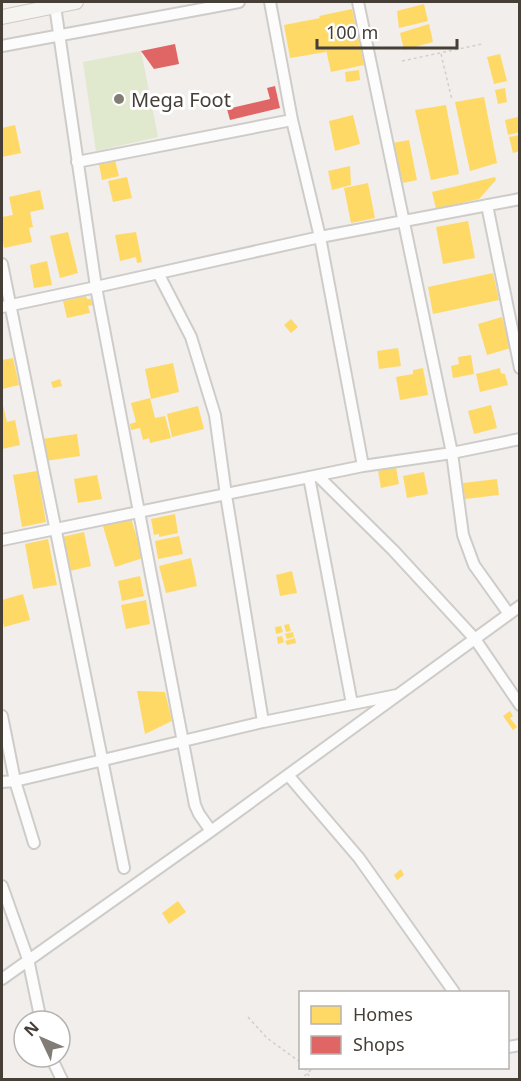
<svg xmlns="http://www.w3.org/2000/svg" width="521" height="1081" font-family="'Noto Sans',sans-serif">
  <rect width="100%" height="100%" fill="#f1eeeb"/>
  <!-- green -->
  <path fill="#e0e8ce" d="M141,51L158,137L96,151L83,62Z"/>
  <!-- homes -->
  <path fill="#ffd966" d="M424,4L428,21L399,28L397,11Z
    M352,9L364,65L331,72L325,45L326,52L290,58L284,25L320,18L319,16Z
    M429,24L433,42L404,50L400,33Z
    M500,54L507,81L494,84L487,57Z
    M359,70L360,80L346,82L345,72Z
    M505,88L507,102L498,104L495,90Z
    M484,97L497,163L470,171L455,102Z
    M446,105L459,174L431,180L415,110Z
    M353,115L360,144L335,151L329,121Z
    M518,117L520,132L508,135L505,120Z
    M15,125L21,153L2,157V128Z
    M520,135V151L513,153L509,137Z
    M409,140L417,180L403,183L393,143Z
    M115,160L119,176L102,180L99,164Z
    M350,166L351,185L332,190L328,171Z
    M127,177L132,198L113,202L108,181Z
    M495,177L496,180L479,199L436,209L432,192Z
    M368,183L375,218L351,223L344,188Z
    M40,190L44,209L30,212L33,227L29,228L32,242L4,248L2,236V217L13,215L9,197Z
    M468,221L475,258L443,264L436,227Z
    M68,232L78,273L60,278L50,236Z
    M136,232L142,262L137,263L136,257L120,261L115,235Z
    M47,261L52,285L34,288L30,265Z
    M493,273L499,300L433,314L428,287Z
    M86,296L87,299H91L93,305L88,306L90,313L67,318L63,301Z
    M502,317L511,348L487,355L478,324Z
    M291,319L298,327L291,333L284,325Z
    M398,348L401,366L379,369L377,351Z
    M471,355L474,374L453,378L451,366L459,364L458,357Z
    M13,358L19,385L2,389V360Z
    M173,363L179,392L151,399L145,369Z
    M423,368L428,395L400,400L396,377L413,374V370Z
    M500,368L501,373L505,374L508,385L480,392L476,374Z
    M60,379L62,386L53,388L51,382Z
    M150,398L155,418L165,416L171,438L150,443L149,438L143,440L140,428L131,430L130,424L136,422L131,403Z
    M2,401L7,422L15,420L20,445L2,449Z
    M491,405L497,428L474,434L468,411Z
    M198,406L204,429L172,437L167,414Z
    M77,434L80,456L45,461L42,439Z
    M396,467L399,484L381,488L378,471Z
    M37,471L46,522L22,527L13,475Z
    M424,472L428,494L407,498L403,476Z
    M97,475L102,499L78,503L74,479Z
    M497,479L499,495L465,499L463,483Z
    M175,514L178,533L159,537V534L154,535L151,519Z
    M131,518L143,558L115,567L103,526Z
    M84,532L91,566L70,571L62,537Z
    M179,536L183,554L158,559L155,541Z
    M48,539L57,585L33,589L25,544Z
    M191,558L197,586L166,593L159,566Z
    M292,571L297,593L280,596L276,575Z
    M140,576L144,596L122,601L118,581Z
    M23,594L30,620L4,627L2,617V600Z
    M146,600L150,624L126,629L121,605Z
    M289,624L291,631L286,632L284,625Z
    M281,626L283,632L276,634L275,627Z
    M293,632L294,637L287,639L285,634Z
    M282,636L284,642L278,644L277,637Z
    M295,638L296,643L287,645L285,641Z
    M137,691L165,692L172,721L145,734Z
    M510,711L513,716L510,718L517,727L513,730L503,716Z
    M401,869L404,875L397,880L394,875Z
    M178,901L186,912L169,924L162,913Z"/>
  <!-- shops -->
  <path fill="#e06666" d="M175,44L179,64L154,69L141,51Z
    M275,86L280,108L230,120L227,109L270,99L267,88Z"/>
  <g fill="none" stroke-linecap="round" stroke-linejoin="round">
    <defs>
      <path id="street" d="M270,2L292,120L320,237L363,466
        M358,2L452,453L463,535L474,565L509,614
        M55,6L96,287L320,237L520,199
        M2,46L239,2
        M77,162L292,120
        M487,205L520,368
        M2,264L124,868
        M158,273L191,337L215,415L226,495L263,722
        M2,307L96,287L195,805L199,814L211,831
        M318,476L393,550L475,639L520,705
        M309,477L352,704
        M2,540L363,466L452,453L520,439
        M2,716L15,781L34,843
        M288,775L359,858L454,992
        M2,782L15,781L263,722L397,695
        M2,886L28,959L41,1021
        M2,979L211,831L520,606
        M508,1047L520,1045
        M51,1057L62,1080"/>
      <path id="secondary" d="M2,17L76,2"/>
    </defs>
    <!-- street casing -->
    <use href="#street" stroke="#ceccc9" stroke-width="14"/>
    <!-- secondary casing -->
    <use href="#secondary" stroke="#cfcac3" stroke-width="16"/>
    <!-- path -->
    <path stroke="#d1cecc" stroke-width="1.5" stroke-dasharray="3 3" stroke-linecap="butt" d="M441,54L452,100
      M402,61L482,44
      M248,1017L267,1038L300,1062
      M305,1068L311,1080
      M300,1080L313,1068"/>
    <!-- street -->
    <use href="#street" stroke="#fdfcfc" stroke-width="10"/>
    <!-- secondary -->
    <use href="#secondary" stroke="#f6f4f0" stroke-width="14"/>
  </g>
  <!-- markers -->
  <circle fill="#827c77" stroke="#fff" stroke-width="2" cx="119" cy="99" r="6"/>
  <g text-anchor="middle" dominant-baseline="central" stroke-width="6" stroke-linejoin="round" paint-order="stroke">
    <!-- poi labels -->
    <g font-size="20" fill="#463f38" stroke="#fff" text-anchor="start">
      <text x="131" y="99">Mega Foot</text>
    </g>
  </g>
  <!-- border -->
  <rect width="521" height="1081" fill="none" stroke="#463f38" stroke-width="6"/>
  <!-- legend -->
  <rect x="299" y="991" width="210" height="78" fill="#ffffff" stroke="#b5b2af" stroke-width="1.5"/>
  <rect x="311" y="1006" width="30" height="18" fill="#ffd966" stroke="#b5b2af" stroke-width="1.5"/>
  <text x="353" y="1021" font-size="18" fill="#463f38">Homes</text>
  <rect x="311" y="1036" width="30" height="18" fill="#e06666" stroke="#b5b2af" stroke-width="1.5"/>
  <text x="353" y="1051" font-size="18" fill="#463f38">Shops</text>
  <!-- north arrow -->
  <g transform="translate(42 1039) rotate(314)"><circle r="28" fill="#ffffff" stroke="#b5b2af" stroke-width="1.5"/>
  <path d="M0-4.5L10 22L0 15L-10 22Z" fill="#827c77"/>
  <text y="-9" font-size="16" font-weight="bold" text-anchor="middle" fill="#463f38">N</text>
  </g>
  <!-- scale -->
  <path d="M317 39v9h140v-9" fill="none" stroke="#463f38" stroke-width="3"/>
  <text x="326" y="39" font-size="18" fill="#463f38" stroke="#ffffff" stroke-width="4.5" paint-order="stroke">100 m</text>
</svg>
